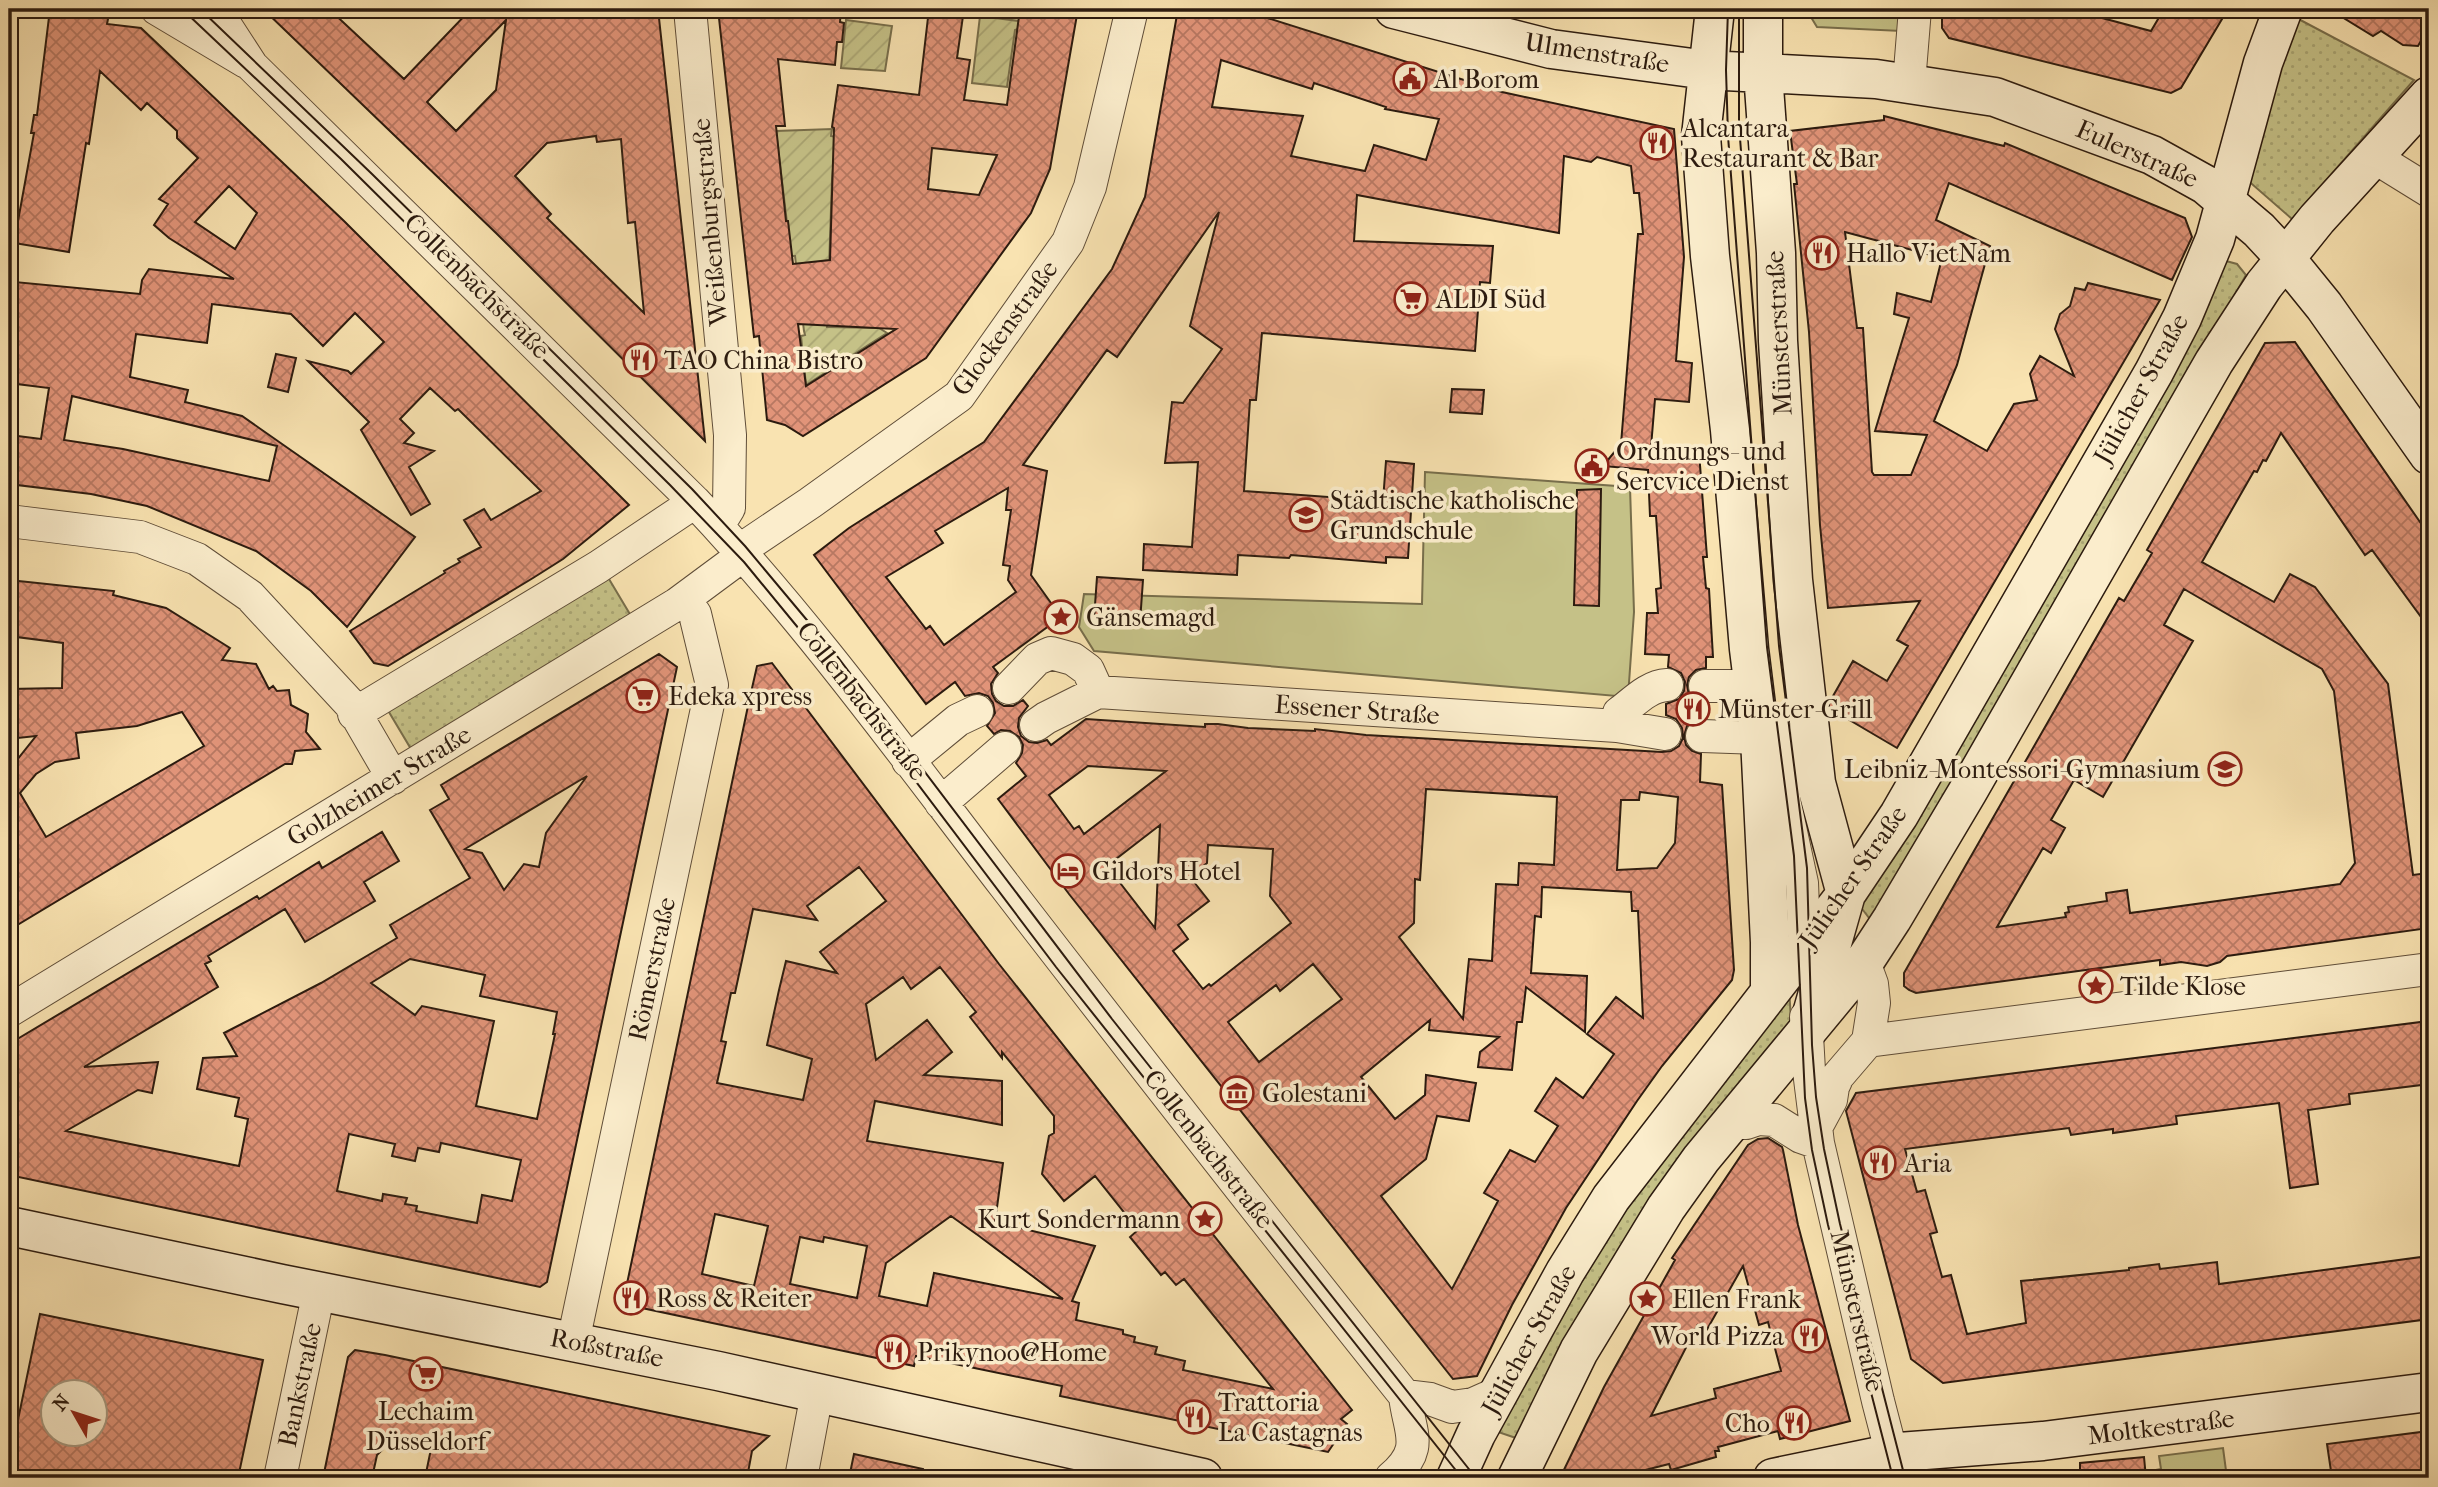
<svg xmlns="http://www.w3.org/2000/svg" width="2438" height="1487" font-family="'IM FELL French Canon',serif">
  <defs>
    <pattern id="grass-dots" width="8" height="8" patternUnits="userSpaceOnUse" patternTransform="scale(1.75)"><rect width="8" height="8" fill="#c5c187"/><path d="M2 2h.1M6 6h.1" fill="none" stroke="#a9a573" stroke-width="1.8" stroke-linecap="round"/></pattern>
    <pattern id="garden-furrows" width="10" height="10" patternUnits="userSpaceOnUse" patternTransform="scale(1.75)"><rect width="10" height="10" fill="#c5c187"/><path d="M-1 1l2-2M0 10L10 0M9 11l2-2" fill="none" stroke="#a9a573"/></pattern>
    <pattern id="building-cross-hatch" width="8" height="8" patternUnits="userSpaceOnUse" patternTransform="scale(1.75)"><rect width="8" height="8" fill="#e19479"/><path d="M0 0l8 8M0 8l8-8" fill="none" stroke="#b77862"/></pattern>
  </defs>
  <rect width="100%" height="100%" fill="#f9e3b1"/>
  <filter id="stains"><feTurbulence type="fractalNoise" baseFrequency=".00286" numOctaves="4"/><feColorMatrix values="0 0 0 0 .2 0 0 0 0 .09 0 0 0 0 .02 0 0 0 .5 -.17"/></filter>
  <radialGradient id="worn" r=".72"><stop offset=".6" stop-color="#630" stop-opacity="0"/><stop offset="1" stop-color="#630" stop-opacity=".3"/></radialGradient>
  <!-- grass -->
  <path fill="url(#grass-dots)" stroke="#786e4b" stroke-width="2" d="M2289,14L2414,80L2292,219L2245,178Z
    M2226,261L2237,264L2246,275L1955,792L1873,923L1856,901Z
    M606,574L634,621L414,754L386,707Z
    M1789,987L1791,1021L1516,1438L1498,1432L1602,1245L1677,1131Z"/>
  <!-- park -->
  <path fill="#c5c187" stroke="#786e4b" stroke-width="2" d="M1806,9H1903L1901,31L1817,27Z
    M1425,472L1630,487L1634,612L1628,697L1094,651L1079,627L1084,594L1422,604Z
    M2223,1448L2227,1478H2146L2145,1472L2161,1469L2159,1456Z"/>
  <!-- garden -->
  <path fill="url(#garden-furrows)" stroke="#786e4b" stroke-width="2" d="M980,16L1019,21L1018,29L1015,30L1007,87L972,83Z
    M846,20L892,26L885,71L841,68Z
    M832,129L831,136L836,137L832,179L827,327L879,328L887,333L806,385L801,336L805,335L804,331L795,256H791L776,131Z"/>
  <!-- building -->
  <path fill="url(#building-cross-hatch)" stroke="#2c1b0f" stroke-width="2" fill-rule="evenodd" d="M50,9H74L109,14L107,24L141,28L344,221L629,505L563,559L533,578L388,666L374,663L350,631L445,573L444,571L460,562L458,559L481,547L464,520L484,509L491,520L541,491L458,409L455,411L430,388L400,419L414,433L404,443L434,451L409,467L430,504L411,515L361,430L369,422L308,361L348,371L351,374L384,342L355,313L323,346L291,314L212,304L207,343L136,334L130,377L188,390L185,402L242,416L415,537L347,627L311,591L256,551L147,506L91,494L9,484V435L41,439L49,388L9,383V326L15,282L140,294L142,280L149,269L234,279L169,238L154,225L168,204L159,199L198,158L177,138V131L147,103L141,110L100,71L89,144L86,143L69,252L14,243L34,133H31L34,115H37ZM229,186L257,213L235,249L195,222ZM72,396L277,446L269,481L123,449L64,440Z
    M263,9H329L404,79L471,9H658L705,441L496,233ZM506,20L496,90L456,131L427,102ZM596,136L597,142L621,139L628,223L635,222L644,313L547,218L551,214L515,176L547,143Z
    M718,9H841L840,22L844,23L842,42H837L835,65L778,59L785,126H776L786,221H788L793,264L830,260L834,128L832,127L838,85L919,95L929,9H964L957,58L970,60L964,100L1007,105L1020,9H1078L1050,169L1031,213L926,358L803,436L785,425L767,420L759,336L754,337ZM932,148L997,155L979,195L928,189ZM798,324L896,329L806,386Z
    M1178,9H1239L1502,92L1674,129L1684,257L1676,361L1692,363L1689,402L1655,399L1651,447L1699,452L1707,557H1703L1706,588L1709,589L1713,657H1706V668L1696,670L1689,677L1687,685L1689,695L1695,701L1704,704L1703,718L1694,720L1687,726L1684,736L1686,745L1692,751L1701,754L1700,782L1722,785L1734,970L1732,980L1662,1066L1637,1101L1566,1208L1512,1305L1477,1376L1453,1379L1069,894L998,799L1026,776L1016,763L1022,753L1023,745L1019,737L1010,731L1001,730L994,734L987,726L995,713L993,703L988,696L979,693L965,696L955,682L926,704L814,555L849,528L984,442L1112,269L1145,197ZM1221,60L1312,89L1314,83L1386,107L1385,109L1439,119L1426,160L1374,145L1365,171L1291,156L1303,116L1212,107ZM1564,156L1591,162L1597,157L1631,166L1634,193H1639L1643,234H1638L1621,444L1603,466L1648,470L1650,516H1656L1661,588L1656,589L1658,613H1647L1645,654L1669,655L1668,667L1681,673L1685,682L1684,691L1679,699L1666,704V715L1676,719L1682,728L1683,738L1679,746L1671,751L1662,752L1366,735L1315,729V731L1248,728L1218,724H1205V727L1086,719L1051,745L1047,740L1037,743L1029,742L1021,736L1018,727L1019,718L1028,706L1023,700L1013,706H1004L996,701L992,694L991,684L998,673L993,667L1061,617L1031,575L1047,471L1023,465L1107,350L1117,357L1219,212L1190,326L1222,349L1183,403L1172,402L1165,463L1198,462L1192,547L1144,544L1143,570L1237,575L1238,555L1289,558L1291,555L1386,563V557L1408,558L1414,464L1386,461L1383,501L1244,491L1250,400H1256L1262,333L1475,351L1480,282L1490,283L1493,246L1354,241L1357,195L1559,233ZM1008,488L1006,510H1011L1003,565L1010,566L1008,580L1016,592L944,645L930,626L926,629L886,577L943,543L935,531ZM1088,766L1166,771L1084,834L1079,826L1074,829L1049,795ZM1426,789L1557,797L1554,865L1519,863L1518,885L1496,884L1492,961L1469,959L1463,1019L1399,937L1414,923L1415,879L1420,880ZM1640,792L1678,797L1675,843L1657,868L1617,870L1621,800H1639ZM1160,825L1156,915L1155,928L1107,866ZM1208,845L1273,849L1270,896L1291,923L1211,986L1209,984L1203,989L1173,951L1188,939L1178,925L1209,901L1190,877L1207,863ZM1542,887L1631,892L1632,911H1638L1643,1018L1616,997L1587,1034L1614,1054L1583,1098L1556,1078L1535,1111L1558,1126L1535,1162L1510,1150L1484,1193L1498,1201L1452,1289L1381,1196L1426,1159L1437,1116L1469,1121L1476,1083L1426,1075L1425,1095L1395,1119L1361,1077L1430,1020L1429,1030L1499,1037L1480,1052L1478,1067L1512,1070L1517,1022H1522L1526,987L1585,1032L1587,976L1531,973L1535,916L1541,917ZM1313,964L1342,999L1259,1062L1228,1022L1276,985L1280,991Z
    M1942,9H2054L2071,13L2072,10L2151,31L2164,9H2228L2181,88L2171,93L1949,38L1942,28Z
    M2329,9H2428L2421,21L2426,32L2418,46L2403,45L2381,31L2373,36Z
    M1884,116L2004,146L2005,143L2185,218L2192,237L2172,280L1949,183L1936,220L1990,246L1957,365L1934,421L1987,451L2014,404L2037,400L2030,374L2040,356L2074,376L2055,329L2060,314L2070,306L2075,288L2085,290L2088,283L2160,300L1897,748L1829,708V703L1853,661L1887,681L1908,646L1897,640L1920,601L1828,608L1820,525L1809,332L1794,184H1797L1790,131L1884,120ZM1845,232L1942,258L1931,302L1897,293L1894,314L1909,318L1875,431L1927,435L1911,475H1874L1872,472L1863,328H1857Z
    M2295,342L2429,535V628L2372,550L2365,555L2281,433L2266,461L2263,460L2257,472L2254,471L2202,562L2274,602L2290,574L2315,587L2388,684L2413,875L2429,873V928L2227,956L2220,962L2207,966L2181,962L2160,965V960L1916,993L1909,990L1904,986V973L2119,598L2124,601L2152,553L2147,550L2265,343ZM2184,589L2322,669L2334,691L2355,863L2340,884L2130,913L2127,890L2106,893L2107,901L2068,907L2069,912L2065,913L2066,917L1997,927L2043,848L2051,853L2065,828L2051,820L2074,780L2103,797L2193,641L2164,625Z
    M276,354L296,358L288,392L268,387Z
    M1452,389L1484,390L1482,414L1450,412Z
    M1601,489L1599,606L1574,605L1577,490Z
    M1097,577L1143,580L1140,622L1094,619Z
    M9,580L114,591L113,595L166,608L230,648L222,660L256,664L269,689L273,686L277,691L289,690L291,705L308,714L306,732L320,749L295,751L292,764H285L9,930V770L36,736L9,739V689L62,688L63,643L9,636ZM182,712L204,746L46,837L20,793L36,774L55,762L79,758L76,733L137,726Z
    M659,654L677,667L547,1282L540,1287L9,1175V1044L257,896L259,899L319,862L322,868L382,832L399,861L364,882L375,901L305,942L285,909L208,956L211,961L205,964L218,987L84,1067L158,1062L152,1093L138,1090L66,1131L239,1166L248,1119L235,1116L239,1098L197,1089L203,1058L237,1056L224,1033L321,983L397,938L390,925L470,878L430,810L449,799L441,785ZM587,776L546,833L539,867L524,864L504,890L482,853L465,849ZM410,959L485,975L480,996L557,1012L553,1034H555L537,1119L476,1106L494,1021L422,1006L415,1015L371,983ZM349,1134L395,1144L392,1156L415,1161L418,1148L439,1152L441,1143L521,1160L512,1201L482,1195L477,1223L416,1211L417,1206L405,1204L407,1198L383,1194L382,1201L337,1191Z
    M772,663L999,964L1352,1410L1341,1419L1347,1424L1328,1452L1060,1396L1062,1386L916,1356L914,1366L628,1305L624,1298L748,706L757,666ZM859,867L886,901L820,952L837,973L786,961L779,990L767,1045L812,1059L803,1100L717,1083L726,1042L721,1041L731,993H735L753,909L817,920L807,906ZM940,967L976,1012L970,1017L1002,1058V1052L1054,1116V1133L1049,1136L1042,1174L1064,1201L1095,1176L1138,1230L1130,1237L1161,1275L1165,1272L1176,1285L1184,1279L1273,1389L1183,1370L1185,1361L1155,1354L1157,1347L1134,1342L1135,1337L1123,1334V1330L1076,1320L1079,1303L1072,1301L1095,1246L995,1222L1003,1163L867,1141L875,1101L1002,1125V1081L924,1075L952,1052L927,1020L876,1060L866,1004L903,977L911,989ZM715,1214L768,1226L754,1286L702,1274ZM951,1216L979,1236L1063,1299L934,1273L927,1306L879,1296L886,1263ZM800,1237L823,1242L824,1237L867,1246L857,1298L790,1284Z
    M2429,1021V1084L2349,1094L2350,1104L2308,1110L2318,1184L2290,1188L2279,1103L2176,1116L2177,1124L2113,1133V1129L2071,1135L2069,1128L1905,1149L1917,1192L1925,1190L1937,1232L1930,1234L1942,1277L1951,1275L1967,1334L2026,1323L2021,1281L2129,1270V1268L2159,1264L2160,1269L2217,1262L2219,1284L2429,1256V1319L1943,1383L1911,1359L1846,1111L1856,1093Z
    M1768,1138L1782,1147L1783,1150L1798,1225L1850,1421L1780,1439L1778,1431L1718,1447L1719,1451H1715L1716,1457L1671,1470L1669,1464L1614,1478H1560L1604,1387L1675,1260L1672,1258L1748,1145L1758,1139ZM1743,1266L1759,1325L1768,1322L1781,1371L1714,1389L1716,1398L1651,1416L1697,1326L1701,1340Z
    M40,1314L263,1360L238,1478H9V1463ZM52,1392H94V1434H52Z
    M355,1350L385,1355L769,1436L752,1451L747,1478H425L432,1444L385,1435L383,1449L377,1455L372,1478H323L348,1357Z
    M2429,1431V1478H2332L2327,1444Z
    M854,1454L923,1469L922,1478H849Z
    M2144,1457L2146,1478H2080V1463Z"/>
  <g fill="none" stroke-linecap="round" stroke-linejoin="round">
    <defs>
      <path id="street" d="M157,9L246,62
        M215,9L252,66L695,502C808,622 905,756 1005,886C1137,1057 1270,1227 1405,1396C1409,1433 1426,1448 1391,1478
        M690,9L730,435L729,508L718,526
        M1909,83L1915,9
        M2374,157L2429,191
        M9,521L140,537L197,559L250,596L350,704L393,778
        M1705,686H1755
        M1009,688L1037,659L1051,653L1073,659L1088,670L1098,692
        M354,714L598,567L695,502
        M1036,725L1046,718L1098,692L1617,726L1665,734
        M1617,726L1619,713C1634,702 1648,686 1667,685
        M1775,729L1785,804L1802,883L1805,959
        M1702,736L1760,738
        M908,761L958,720L977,711
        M941,803L1005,748
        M9,1011L677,604L731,564L740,550L810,503L959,396L1068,242L1090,187L1132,9
        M1806,1017L1809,1071L1818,1143L1878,1401L1898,1478
        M1868,1041L2429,969
        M1731,1123H1746L1758,1119L1774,1120L1801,1137L1818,1143
        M1818,1124L1831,1100L1833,1087L1838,1076L1868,1041L1874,1003L1872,984L1864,962
        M573,1342L712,685L695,614L684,600
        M1405,1396L1430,1399L1452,1407L1473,1404L1500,1392
        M280,1478L319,1291
        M801,1478L817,1393"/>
      <path id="secondary" d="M1394,9L1551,49L1707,70L1876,79L1995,97L2152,155L2206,185L2259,230L2285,258L2324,306L2429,455
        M1715,9L1701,136L1710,256L1730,430L1749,649L1760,738L1770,942V989
        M1763,9V73L1776,253L1778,341L1793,580L1816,783L1846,894L1810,1021
        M9,1226L282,1284L718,1371L1203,1478
        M1456,1478L1476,1434L1565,1272L1611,1198L1846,894L1899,815L2154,372L2182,318L2215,239L2263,63L2283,9
        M1517,1478L1579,1351L1666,1208L1701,1159L1864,962L1892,919L1968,791L2214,362L2264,285L2317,219L2429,96
        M1773,1478L1899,1452L2043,1441L2429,1392"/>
    </defs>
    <!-- street casing -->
    <use href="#street" stroke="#5f4d38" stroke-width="34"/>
    <!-- secondary casing -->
    <use href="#secondary" stroke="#2c1b0f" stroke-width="41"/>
    <!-- street -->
    <use href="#street" stroke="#fbedcc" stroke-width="32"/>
    <!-- secondary -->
    <use href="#secondary" stroke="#fbedcc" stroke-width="38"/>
    <!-- tram -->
    <path stroke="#2c1b0f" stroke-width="2" d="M182,9L341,159L670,485L744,562L818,652L1056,967L1462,1478
      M200,9L372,174L692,489L745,546L837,656L1112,1019L1476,1478
      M1728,9L1726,70L1728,136L1767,647L1794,856L1805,1098L1812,1150L1828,1225L1893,1478
      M1739,9V125L1779,646L1807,868L1812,1045L1816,1097L1824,1149L1840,1224L1905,1478"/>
  </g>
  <!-- icons -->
  <defs>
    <symbol id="civic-ring" viewBox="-11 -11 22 22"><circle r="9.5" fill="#fbedcc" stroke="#8f2418" stroke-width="1.5"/><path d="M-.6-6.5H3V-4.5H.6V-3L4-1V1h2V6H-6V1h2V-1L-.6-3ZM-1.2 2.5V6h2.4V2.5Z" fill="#8f2418"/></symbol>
    <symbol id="restaurant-ring" viewBox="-11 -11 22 22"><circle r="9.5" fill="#fbedcc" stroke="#8f2418" stroke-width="1.5"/><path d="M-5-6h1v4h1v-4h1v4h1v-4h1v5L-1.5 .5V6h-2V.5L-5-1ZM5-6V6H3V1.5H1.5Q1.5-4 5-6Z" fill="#8f2418"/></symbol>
    <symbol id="supermarket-ring" viewBox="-11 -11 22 22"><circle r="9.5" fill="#fbedcc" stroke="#8f2418" stroke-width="1.5"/><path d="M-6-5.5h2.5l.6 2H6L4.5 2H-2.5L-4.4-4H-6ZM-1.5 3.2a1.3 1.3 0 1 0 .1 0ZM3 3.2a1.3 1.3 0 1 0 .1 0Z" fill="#8f2418"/></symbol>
    <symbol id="school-ring" viewBox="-11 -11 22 22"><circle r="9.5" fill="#fbedcc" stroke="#8f2418" stroke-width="1.5"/><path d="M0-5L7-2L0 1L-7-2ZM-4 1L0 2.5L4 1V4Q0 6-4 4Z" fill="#8f2418"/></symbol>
    <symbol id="sight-ring" viewBox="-11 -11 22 22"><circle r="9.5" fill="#fbedcc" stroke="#8f2418" stroke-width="1.5"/><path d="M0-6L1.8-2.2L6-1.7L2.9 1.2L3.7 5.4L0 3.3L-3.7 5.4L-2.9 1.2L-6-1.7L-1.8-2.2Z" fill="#8f2418"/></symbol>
    <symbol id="hotel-ring" viewBox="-11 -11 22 22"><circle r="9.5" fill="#fbedcc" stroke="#8f2418" stroke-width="1.5"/><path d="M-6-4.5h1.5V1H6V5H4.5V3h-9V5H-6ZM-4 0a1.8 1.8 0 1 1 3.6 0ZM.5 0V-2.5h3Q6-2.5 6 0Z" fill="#8f2418"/></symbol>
    <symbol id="museum-ring" viewBox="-11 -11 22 22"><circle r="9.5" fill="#fbedcc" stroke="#8f2418" stroke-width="1.5"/><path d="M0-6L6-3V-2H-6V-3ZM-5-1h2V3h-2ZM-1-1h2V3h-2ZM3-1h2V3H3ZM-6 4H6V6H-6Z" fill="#8f2418"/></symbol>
  </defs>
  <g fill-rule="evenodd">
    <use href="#civic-ring" x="1391" y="60" width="38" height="38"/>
    <use href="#restaurant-ring" x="1638" y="124" width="38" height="38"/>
    <use href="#restaurant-ring" x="1803" y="234" width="38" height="38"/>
    <use href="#supermarket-ring" x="1392" y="280" width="38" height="38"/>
    <use href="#restaurant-ring" x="621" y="341" width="38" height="38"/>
    <use href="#civic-ring" x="1573" y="447" width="38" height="38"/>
    <use href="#school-ring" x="1287" y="496" width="38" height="38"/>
    <use href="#sight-ring" x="1042" y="598" width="38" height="38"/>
    <use href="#supermarket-ring" x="624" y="677" width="38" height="38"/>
    <use href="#restaurant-ring" x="1674" y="690" width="38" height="38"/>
    <use href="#school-ring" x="2206" y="750" width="38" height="38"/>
    <use href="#hotel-ring" x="1049" y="852" width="38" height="38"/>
    <use href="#sight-ring" x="2077" y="967" width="38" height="38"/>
    <use href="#museum-ring" x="1218" y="1074" width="38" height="38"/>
    <use href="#restaurant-ring" x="1860" y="1144" width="38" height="38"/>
    <use href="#sight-ring" x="1186" y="1200" width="38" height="38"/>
    <use href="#restaurant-ring" x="612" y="1279" width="38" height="38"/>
    <use href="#sight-ring" x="1628" y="1280" width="38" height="38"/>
    <use href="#restaurant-ring" x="1790" y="1317" width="38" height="38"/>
    <use href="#restaurant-ring" x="874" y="1333" width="38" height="38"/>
    <use href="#supermarket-ring" x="407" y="1355" width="38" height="38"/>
    <use href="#restaurant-ring" x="1175" y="1398" width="38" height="38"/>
    <use href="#restaurant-ring" x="1775" y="1404" width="38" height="38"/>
  </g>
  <g text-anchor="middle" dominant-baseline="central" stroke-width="7" stroke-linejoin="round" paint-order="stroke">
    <!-- street labels -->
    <g font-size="26" fill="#2c1b0f" stroke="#fbedcc">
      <text transform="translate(1597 53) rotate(9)">Ulmenstraße</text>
      <text transform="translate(2137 154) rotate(24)">Eulerstraße</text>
      <text transform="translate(710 222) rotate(-95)">Weißenburgstraße</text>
      <text transform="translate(477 286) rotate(45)">Collenbachstraße</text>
      <text transform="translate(1005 328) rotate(-54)">Glockenstraße</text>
      <text transform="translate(1779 333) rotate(-93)">Münsterstraße</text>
      <text transform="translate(2141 389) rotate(-61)">Jülicher Straße</text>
      <text transform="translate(862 701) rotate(52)">Collenbachstraße</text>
      <text transform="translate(1357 710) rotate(4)">Essener Straße</text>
      <text transform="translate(379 786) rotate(-31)">Golzheimer Straße</text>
      <text transform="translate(1853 877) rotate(-55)">Jülicher Straße</text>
      <text transform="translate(652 969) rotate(-78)">Römerstraße</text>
      <text transform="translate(1209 1149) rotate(52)">Collenbachstraße</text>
      <text transform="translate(1857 1311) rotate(77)">Münsterstraße</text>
      <text transform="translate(1529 1340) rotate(-61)">Jülicher Straße</text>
      <text transform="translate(607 1348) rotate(11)">Roßstraße</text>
      <text transform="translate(300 1385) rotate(-78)">Bankstraße</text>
      <text transform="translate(2161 1427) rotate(-7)">Moltkestraße</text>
    </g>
    <!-- poi labels -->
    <g font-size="26" fill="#2c1b0f" stroke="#fbedcc" text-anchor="start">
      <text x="1434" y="79">Al Borom</text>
      <text x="1682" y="128">Alcantara<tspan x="1682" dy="30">Restaurant &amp; Bar</tspan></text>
      <text x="1846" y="253">Hallo VietNam</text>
      <text x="1436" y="299">ALDI Süd</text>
      <text x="664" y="360">TAO China Bistro</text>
      <text x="1616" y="451">Ordnungs- und<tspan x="1616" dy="30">Sercvice Dienst</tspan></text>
      <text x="1330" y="500">Städtische katholische<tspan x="1330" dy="30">Grundschule</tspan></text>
      <text x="1086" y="617">Gänsemagd</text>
      <text x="668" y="696">Edeka xpress</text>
      <text x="1718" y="709">Münster-Grill</text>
      <text x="2200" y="769" text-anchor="end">Leibniz-Montessori-Gymnasium</text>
      <text x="1092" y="871">Gildors Hotel</text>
      <text x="2120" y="986">Tilde Klose</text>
      <text x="1262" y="1093">Golestani</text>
      <text x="1904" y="1163">Aria</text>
      <text x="1180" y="1219" text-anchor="end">Kurt Sondermann</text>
      <text x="656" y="1298">Ross &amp; Reiter</text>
      <text x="1672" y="1299">Ellen Frank</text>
      <text x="1784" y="1336" text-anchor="end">World Pizza</text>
      <text x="917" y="1352">Prikynoo@Home</text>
      <text x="1218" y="1402">Trattoria<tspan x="1218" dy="30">La Castagnas</tspan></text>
      <text x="426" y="1411" text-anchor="middle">Lechaim<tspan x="426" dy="30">Düsseldorf</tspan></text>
      <text x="1770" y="1423" text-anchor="end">Cho</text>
    </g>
  </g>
  <!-- margin -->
  <rect width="2438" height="1487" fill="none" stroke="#f9e3b1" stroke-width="35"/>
  <rect x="10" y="10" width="2417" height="1466" fill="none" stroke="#2c1b0f" stroke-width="3.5"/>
  <rect x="18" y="18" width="2403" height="1452" fill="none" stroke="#2c1b0f" stroke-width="2"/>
  <!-- north arrow -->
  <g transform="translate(74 1413) rotate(309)"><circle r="33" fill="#fbedcc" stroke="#a89980" stroke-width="2"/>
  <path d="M0-5L12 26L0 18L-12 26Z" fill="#8f2418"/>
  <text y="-10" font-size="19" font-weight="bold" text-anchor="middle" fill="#2c1b0f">N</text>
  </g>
  <rect width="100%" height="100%" filter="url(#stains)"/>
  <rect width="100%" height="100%" fill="url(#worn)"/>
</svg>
